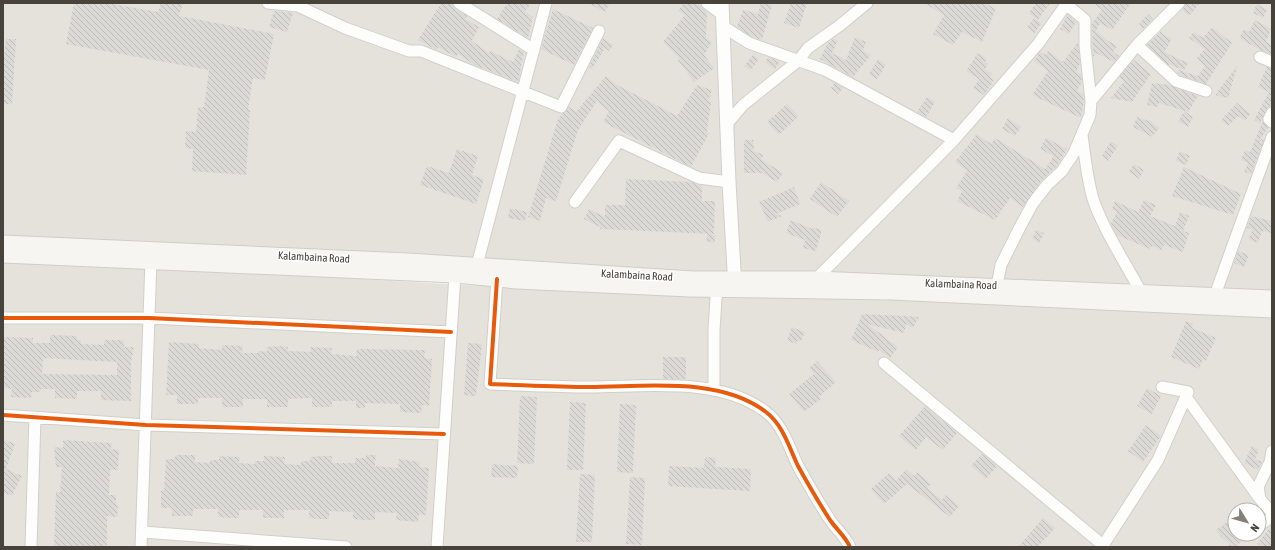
<svg xmlns="http://www.w3.org/2000/svg" width="1275" height="550" font-family="'Asap Condensed',sans-serif">
  <defs>
    <pattern id="building-back-hatch" width="6" height="6" patternUnits="userSpaceOnUse"><rect width="6" height="6" fill="#dbdad6"/><path d="M-1 5l2 2M0 0l6 6M5-1l2 2" fill="none" stroke="#bdbcb8"/></pattern>
  </defs>
  <rect width="100%" height="100%" fill="#f2f1ee"/>
  <!-- residential -->
  <path fill="#e5e2dc" fill-rule="evenodd" d="M3,3H1272V296L417,264L3,242Z
    M3,257L460,285L738,293L1272,313V547H3ZM1235,510H1259V534H1235Z"/>
  <!-- building -->
  <path fill="url(#building-back-hatch)" fill-rule="evenodd" d="M74,3H107L158,12L161,3H183L179,16L274,34L265,80L253,78L248,110H250L246,175L192,171L193,149L185,148L186,131L196,132L198,107H204L209,70L66,44Z
    M441,3H452L455,9L467,16L465,19L479,27L472,41L489,53L490,51L513,62L519,49L524,52L518,82L475,65L458,54L456,57L438,47L437,50L431,47L418,40Z
    M507,3H531L525,12L533,17L528,38L497,19Z
    M588,3H610L605,12Z
    M684,3L700,5L707,12L706,38L712,42L704,55L714,68L694,82L678,60L680,59L663,42L685,15L678,11Z
    M761,3L772,5L762,40L752,37L737,27L743,10L758,14Z
    M791,3H807L799,28L784,23Z
    M924,3H985L996,9L982,42L962,32L953,45L933,34L944,15Z
    M1036,3H1050L1038,20L1029,13Z
    M1093,3H1131L1112,30L1100,23L1096,31L1105,38V39L1117,46L1113,52L1119,56L1114,62L1096,53L1093,57L1092,23L1102,10Z
    M1186,3H1200L1189,16L1182,10Z
    M1257,4L1267,10L1263,18L1253,13Z
    M553,9L593,28L574,65L541,49Z
    M274,11L293,13L287,32L269,27Z
    M1068,14L1076,22L1069,34L1060,29Z
    M1148,14L1153,19L1143,29L1139,24Z
    M1034,18L1041,23L1035,33L1027,27Z
    M1255,20L1271,29L1266,42L1272,45V54L1260,50L1239,38L1244,29L1249,32Z
    M1212,27L1232,43L1206,84L1180,75L1177,73L1179,70L1198,76L1205,66L1197,58L1205,49L1189,38L1194,32L1203,38Z
    M1161,31L1162,34L1172,39L1164,52L1188,63L1184,70L1167,64L1147,45Z
    M855,37L866,42L863,50L871,55L853,77L820,59L828,43L833,39L838,41L832,53L846,60Z
    M603,38L613,45L609,51L605,48L592,69L589,67Z
    M6,39H16L12,104H3V67Z
    M1078,42L1080,63L1076,72L1081,74L1082,82L1077,91L1083,94L1084,101L1081,118L1032,95L1048,71L1034,61L1040,52L1046,55L1048,51L1063,62Z
    M978,53L987,59L985,62L988,64L985,69L992,74L990,77L994,80L984,95L973,88L979,79L966,71Z
    M753,55L759,59L751,70L744,66Z
    M769,57L780,62L775,69L765,62Z
    M878,59L886,65L877,79L869,74Z
    M1134,60L1151,74L1132,102L1111,98L1124,81L1119,77Z
    M1237,67L1228,98L1215,95L1237,66Z
    M1267,67L1272,69V104L1266,110L1260,124L1254,120L1269,92L1258,87Z
    M606,76L617,85L677,116L697,85L712,90L708,102H711L707,132L709,133L691,167L603,122L609,111L597,101L578,130L556,201L546,198L540,221L528,217L558,119L569,107L576,112Z
    M835,83L843,88L838,94L831,88Z
    M1152,83L1170,85L1198,96L1188,112L1159,103L1158,107L1147,105Z
    M927,97L935,102L926,117L917,112Z
    M1237,103L1250,114L1245,121L1238,116L1228,126L1221,120Z
    M787,104L799,116L779,135L767,122Z
    M1184,111L1193,117L1188,127L1178,122Z
    M1137,117L1152,122L1159,128L1152,137L1133,127Z
    M1008,118L1021,127L1015,136L1002,129Z
    M1263,121L1268,128L1260,139L1264,140L1251,174L1244,172L1248,163L1241,160L1245,150L1250,152Z
    M977,134L991,144L995,138L1045,169L1054,156L1040,149L1046,138L1067,149L1057,166L1041,181L1023,207L1010,198L995,220L957,201L962,191L956,188L967,171L955,162Z
    M744,140H753L754,151L764,155L761,159L783,173L777,182L762,173H744Z
    M1111,141L1118,146L1108,161L1102,156Z
    M457,149L478,156L472,175L484,179L476,204L420,185L427,166L449,173Z
    M1180,151L1190,156L1186,165L1176,161Z
    M1134,164L1144,170L1139,179L1129,172Z
    M1184,167L1241,194L1233,215L1172,196Z
    M626,179L691,182L702,186V201H715L714,234L600,229V227L584,219L589,209L605,217V205H625Z
    M821,182L849,201L837,217L810,199Z
    M794,187L800,204L776,214L782,216L768,222L759,202Z
    M1144,200L1156,205L1150,216L1175,226L1180,212L1189,216L1183,231L1189,233L1183,252L1164,245L1162,250L1152,246L1150,249L1117,235L1111,224L1117,212L1112,209L1115,201L1138,212Z
    M510,208L527,212L525,221L508,218Z
    M1251,216L1272,221V233L1262,231L1258,243L1248,239L1253,229L1247,228Z
    M791,220L812,229V227L822,230L816,251L803,248L805,240L786,233Z
    M1036,230L1044,233L1039,243L1032,239Z
    M708,233L716,236L714,243L706,241Z
    M1238,251L1249,255L1244,267L1234,263Z
    M862,314L905,316L919,317L913,328L906,324L904,333L867,324L898,347L890,358L879,350L878,352L851,340Z
    M1186,321L1193,324L1192,328L1216,338L1206,361L1203,360L1199,369L1171,357Z
    M792,327L805,332L801,341L798,340L796,344L787,340Z
    M50,335L77,336V340H81V344L104,345V340H124V347H134L131,363V401L101,400V391H77V399L55,398V389H41L40,392H32L31,398L11,397L12,389L3,388V337L33,338V343H50ZM43,358L117,362V375L42,374Z
    M169,342L199,344V348L222,350V345L243,346L242,353H258V351L267,352V347L279,346L288,347V351L311,352V347L332,348L331,354L356,356L357,349L425,350L424,358L432,359L429,406L422,405L421,413L400,412V404L365,403V408H356V401H332V407H312V398L288,399V407H267V399H243V407H222V398H198V404H177V395H166Z
    M468,343L482,344L476,396L464,395Z
    M663,357H686V379H663Z
    M817,361L836,382L819,397L821,399L804,412L789,394L814,374L809,368Z
    M1147,388L1161,396L1152,414L1137,406Z
    M520,396L537,397L534,464L517,463Z
    M570,402L586,403L583,470H567Z
    M620,404L636,405L633,473L617,472Z
    M925,406L957,433L943,450L926,437L916,450L899,436Z
    M1146,425L1161,436L1143,462L1128,451Z
    M3,439L15,444L6,469L22,476L12,496L3,492Z
    M63,440L112,443L111,449L119,450L118,470H110L109,495H116V505H118L117,517L107,516V547H54L56,492H60L62,467H56L54,447L63,448Z
    M1252,446L1259,450L1255,459L1262,462L1258,470L1244,463Z
    M982,454L997,466L986,479L971,466Z
    M175,455H195V462L210,463V460H219V456L240,457L239,463L255,464V461H264V456L285,457L284,464L301,465V461H310V457L323,456H332V463H355V458H366V455H376L375,466L398,468L399,459L420,462L419,467L429,468L426,515L419,514L418,522L396,520L397,513L375,512V520H363L353,519V512L329,511V519H319L309,518V510H284V518H263V510H239V518H228L218,517V509H193V516H172V508H161V490H164L166,459H175Z
    M705,457L716,458L715,467L751,469L750,491L668,486L669,466L704,468Z
    M492,464L518,466L517,478L491,477Z
    M906,469L914,476L917,472L931,484L927,488L942,500L946,495L959,506L950,517L907,484L884,504L871,489L889,473L896,481Z
    M580,474L595,475L592,542H576Z
    M630,477L645,478L642,545L626,544Z
    M1043,518L1055,528L1038,547H1018Z
    M1230,520L1235,527V534H1246L1237,547H1227L1230,544L1221,537L1216,530Z
    M1272,525V547H1264L1257,544Z"/>
  <g fill="none" stroke-linecap="round" stroke-linejoin="round">
    <defs>
      <path id="minor" d="M268,3L298,6L345,28L409,51H421L561,107L599,31
        M459,3L534,50
        M707,3L723,15
        M724,27L749,43L825,70L954,140
        M1137,45L1176,81L1206,91
        M1260,57L1272,62
        M1091,101L1137,45L1179,3
        M1272,113L1269,119L1272,122
        M726,125L743,105L798,61L808,48L839,26L867,3
        M1082,135C1085,157 1087,178 1093,199C1104,231 1125,262 1141,292
        M575,202L619,141L699,178L729,182
        M477,265L546,3
        M497,279L490,384C523,385 556,387 589,387C645,387 719,376 766,412C783,425 789,447 798,466C808,484 819,503 830,520C837,530 845,536 850,547
        M816,279L954,140L1038,44L1067,3
        M997,285L1001,265L1020,227L1033,203L1047,185L1062,171L1074,153L1090,115L1091,101L1085,46V20L1066,4
        M1215,295L1272,137
        M3,318H149L451,332
        M884,363L1104,546
        M714,389V330L717,282
        M1186,397L1260,499
        M3,415L146,425L444,434
        M1272,451L1270,462L1258,487L1260,499L1272,513
        M1259,526L1272,516
        M142,532L346,547
        M31,547L35,417
        M141,547L151,260
        M437,547L455,275
        M1102,547L1158,460L1188,392L1162,387"/>
      <path id="tertiary" d="M722,3L729,182L735,288"/>
      <path id="secondary" d="M3,243L408,261L693,279H816L1272,298
        M3,255L455,275L517,281L690,289L891,292L1272,310"/>
    </defs>
    <!-- minor casing -->
    <use href="#minor" stroke="#d0cfcb" stroke-width="13"/>
    <!-- tertiary casing -->
    <use href="#tertiary" stroke="#d0cfcb" stroke-width="15"/>
    <!-- secondary casing -->
    <use href="#secondary" stroke="#d0cdc5" stroke-width="17"/>
    <!-- minor -->
    <use href="#minor" stroke="#fdfdfc" stroke-width="11"/>
    <!-- tertiary -->
    <use href="#tertiary" stroke="#fdfdfc" stroke-width="13"/>
    <!-- secondary -->
    <use href="#secondary" stroke="#f6f5f1" stroke-width="15"/>
    <defs>
      <path id="cycleway" d="M497,279L490,384C523,385 556,387 589,387C645,387 719,376 766,412C783,425 789,447 798,466C808,484 819,503 830,520C837,530 845,536 850,547
        M3,318H149L451,332
        M3,415L146,425L444,434"/>
    </defs>
    <!-- cycleway casing -->
    <use href="#cycleway" stroke="#fff" stroke-width="6"/>
    <!-- cycleway -->
    <use href="#cycleway" stroke="#e8590c" stroke-width="4"/>
  </g>
  <g text-anchor="middle" dominant-baseline="central" stroke-width="3" stroke-linejoin="round" paint-order="stroke">
    <!-- street labels -->
    <g font-size="11" fill="#48433a" stroke="#fff">
      <text transform="translate(314 257) rotate(3)">Kalambaina Road</text>
      <text transform="translate(637 275) rotate(3)">Kalambaina Road</text>
      <text transform="translate(961 284) rotate(2)">Kalambaina Road</text>
    </g>
  </g>
  <!-- border -->
  <rect width="1275" height="550" fill="none" stroke="#48433a" stroke-width="8"/>
  <!-- north arrow -->
  <g transform="translate(1247 522) rotate(127)"><circle r="19" fill="#ffffff" stroke="#b6b4b0"/>
  <path d="M0-3L7 15L0 10L-7 15Z" fill="#848079"/>
  <text y="-6" font-size="11" font-weight="bold" text-anchor="middle" fill="#48433a">N</text>
  </g>
</svg>
